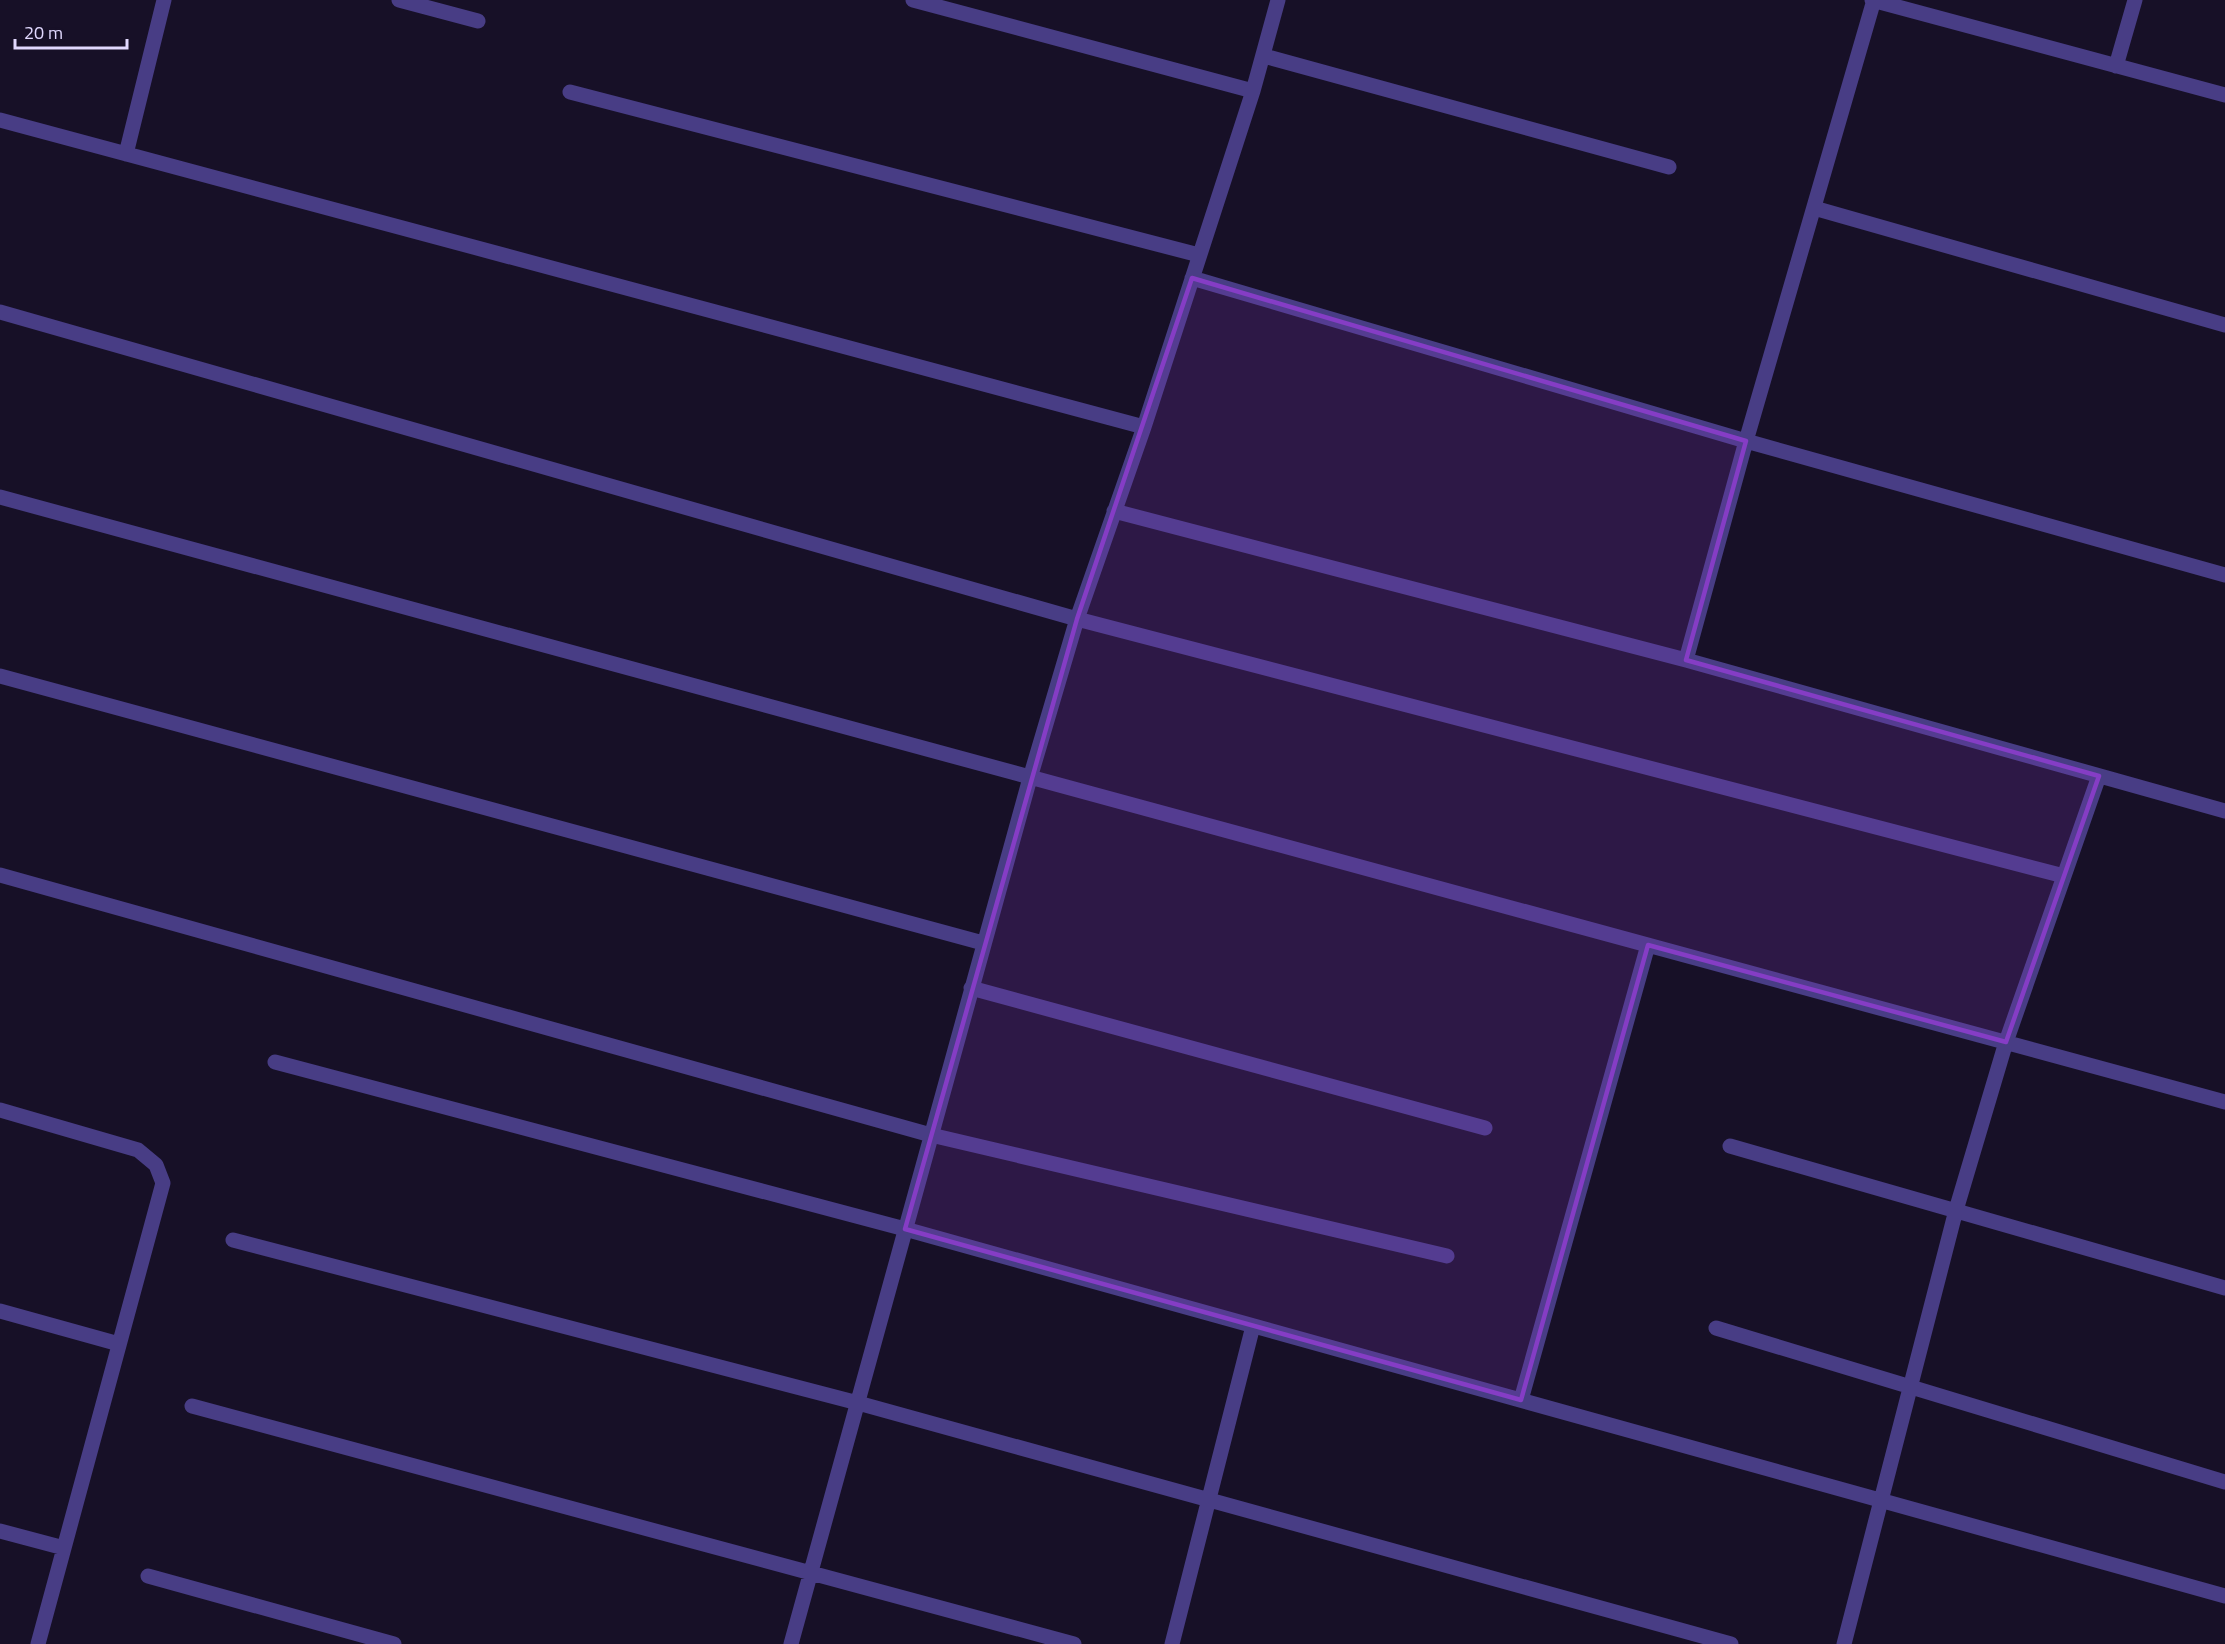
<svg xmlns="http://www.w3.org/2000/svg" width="2225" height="1644" font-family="'Titillium Web',sans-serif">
  <rect width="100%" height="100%" fill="#171027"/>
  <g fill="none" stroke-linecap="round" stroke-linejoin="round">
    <!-- street -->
    <path stroke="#483d85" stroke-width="15" d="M399,0L478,21
      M913,0L1253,91
      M1872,0L2225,95
      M1264,56L1669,167
      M2116,66L2135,0
      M570,92L1199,255
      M0,120L1144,427
      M126,154L164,0
      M1814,208L2225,325
      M1192,278L1746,441L2225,575
      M0,312L1077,619L2064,876
      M0,497L2225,1102
      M1114,511L1686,660L2225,811
      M1686,660L1746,441L1874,0
      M0,676L983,943
      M0,875L931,1135L1447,1256
      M971,988L1485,1128
      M275,1062L905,1229L2225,1596
      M0,1110L138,1150L156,1165L163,1183L38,1644
      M1730,1146L2225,1288
      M233,1240L858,1403L1731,1644
      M0,1311L119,1344
      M1716,1328L2225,1482
      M1521,1400L1648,945
      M192,1406L1074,1644
      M0,1531L64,1548
      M148,1576L394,1644
      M791,1644L1030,778L1077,619L1144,427L1253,91L1278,0
      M1172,1644L1253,1326
      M1844,1644L1956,1210L2006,1042L2099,776"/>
  </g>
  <!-- marked area -->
  <path fill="#853dc5" fill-opacity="0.2" stroke="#853dc5" stroke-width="4.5" stroke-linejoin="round" d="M1192,278L1746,441L1686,660L2099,776L2006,1042L1648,945L1521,1400L905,1229L1077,619Z"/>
  <!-- scale -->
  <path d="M15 39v9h112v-9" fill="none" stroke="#e1d8fe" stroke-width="3"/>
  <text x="24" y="39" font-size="18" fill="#e1d8fe" stroke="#171027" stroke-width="4.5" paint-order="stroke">20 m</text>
</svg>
